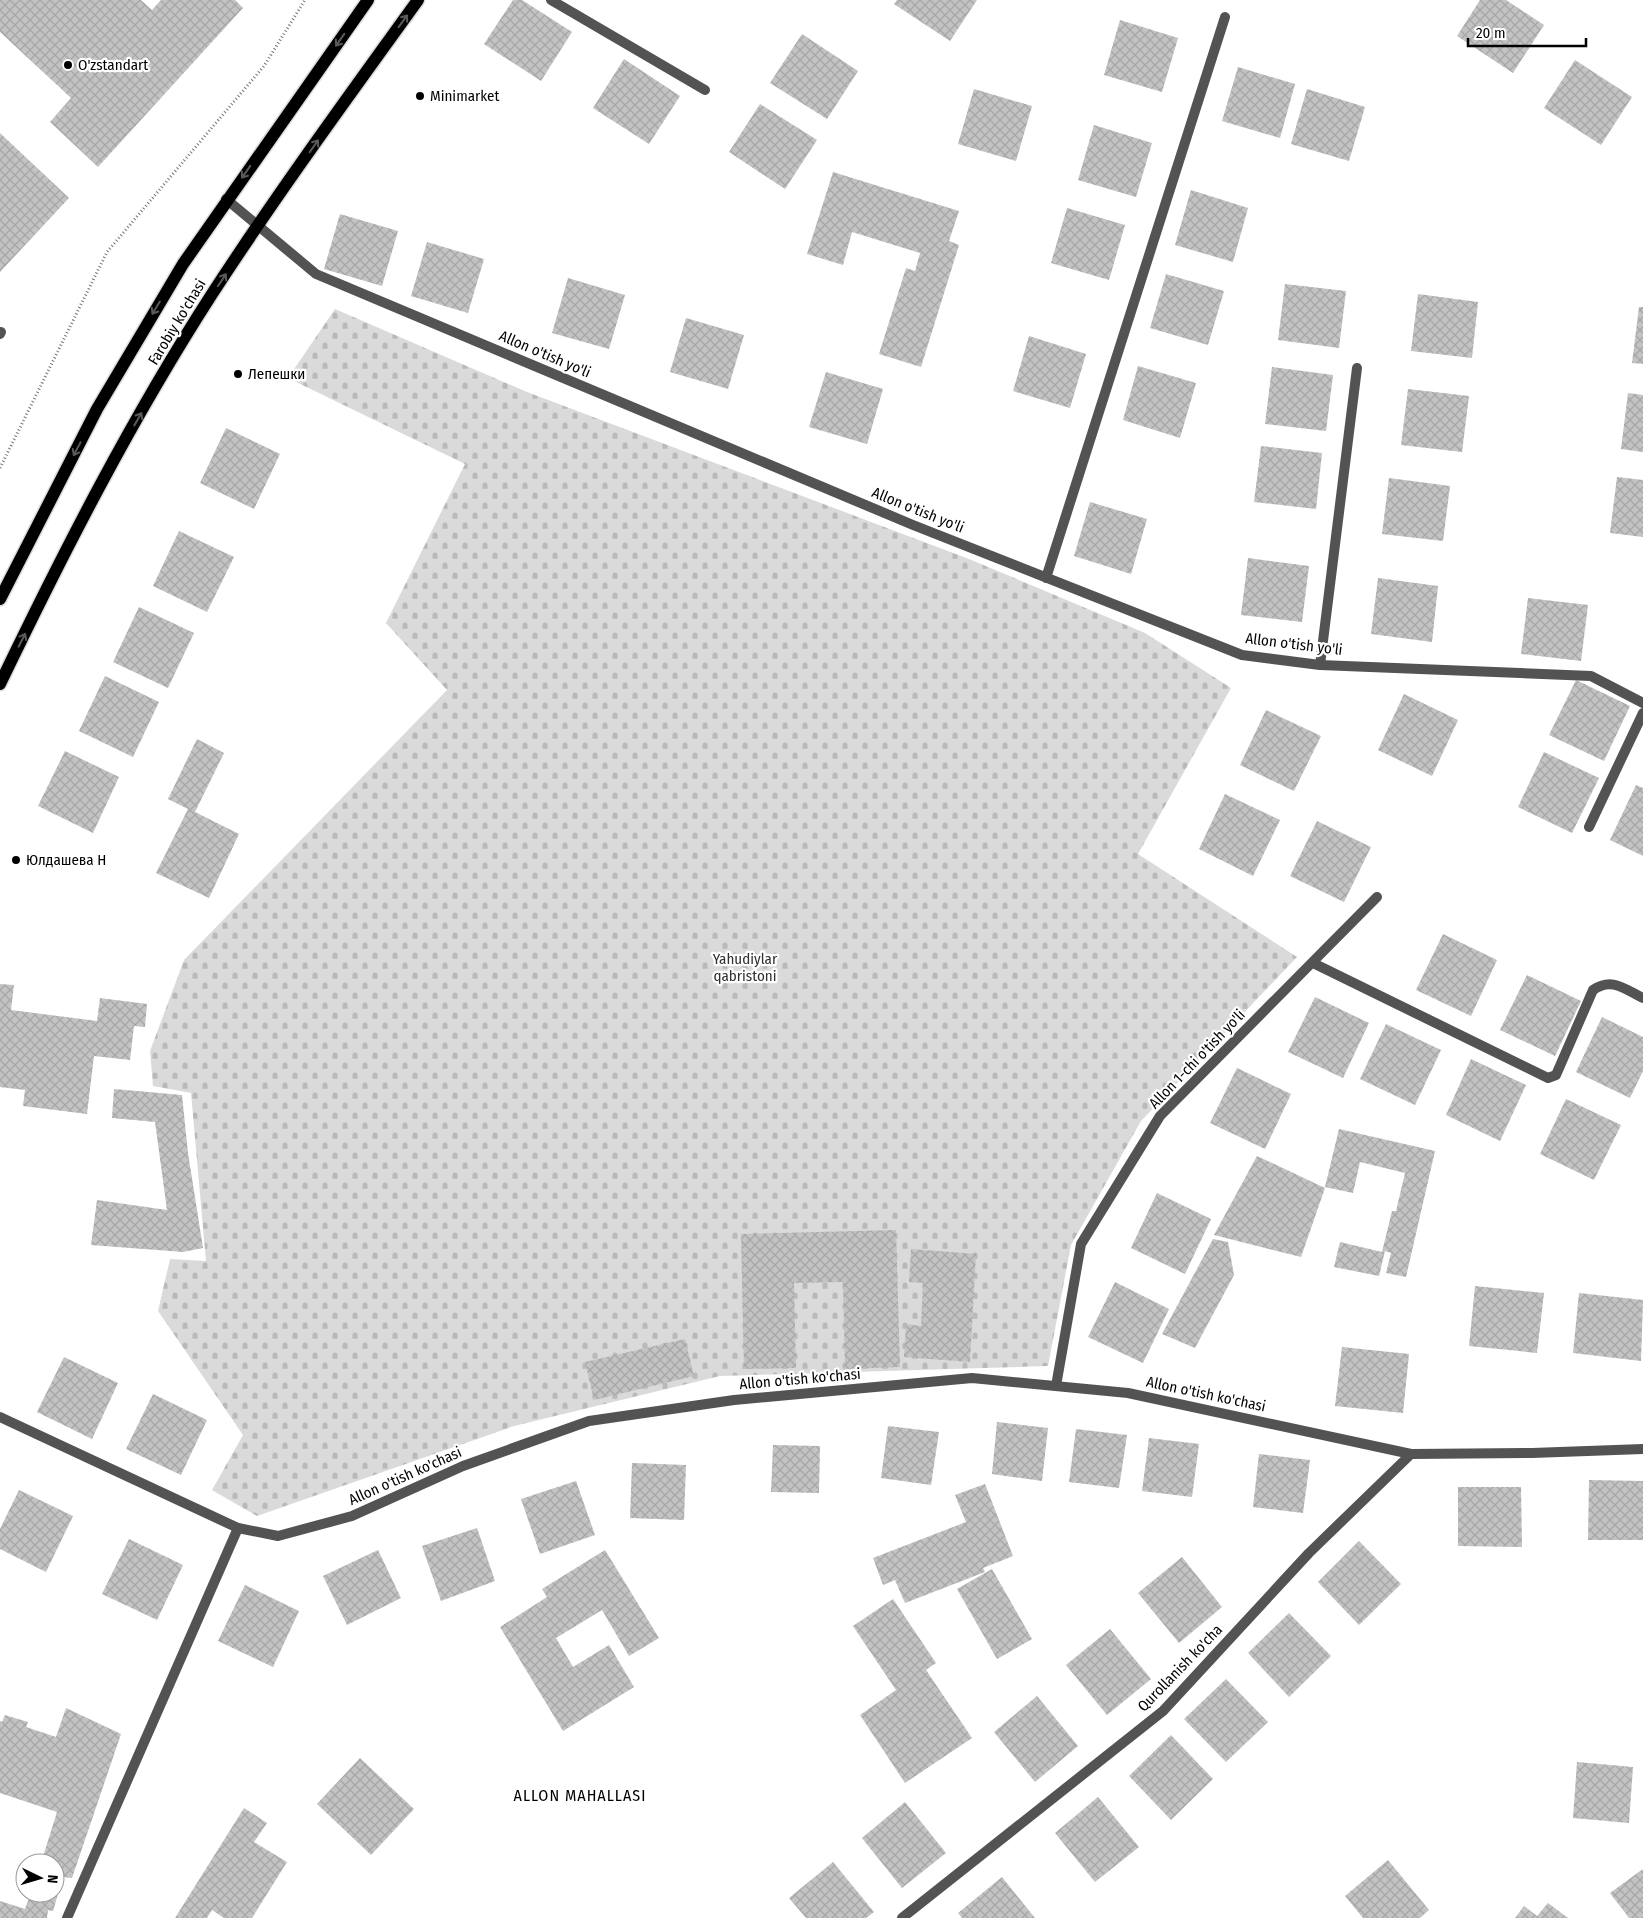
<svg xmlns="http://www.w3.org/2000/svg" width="1643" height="1918" font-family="'Fira Sans Condensed',sans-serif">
  <defs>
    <pattern id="cemetery-stones" width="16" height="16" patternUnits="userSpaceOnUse" patternTransform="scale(1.25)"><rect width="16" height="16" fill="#dadada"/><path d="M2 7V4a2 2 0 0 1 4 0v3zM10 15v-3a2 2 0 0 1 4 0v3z" fill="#b9b9b9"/></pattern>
    <pattern id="building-cross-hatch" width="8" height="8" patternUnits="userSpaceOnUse" patternTransform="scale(1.25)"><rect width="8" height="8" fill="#c3c3c3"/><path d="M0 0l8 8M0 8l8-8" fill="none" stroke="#a6a6a6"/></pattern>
  </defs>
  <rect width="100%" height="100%" fill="#fff"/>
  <!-- cemetery -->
  <path fill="url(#cemetery-stones)" d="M335,309L527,392L969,559L1145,633L1231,688L1138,854L1297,957L1141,1121L1071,1245L1048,1366L720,1376L514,1426L257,1516L212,1490L243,1435L158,1311L170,1259L206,1261L191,1093L153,1086L150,1051L184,960L447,690L386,623L465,464L288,378Z"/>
  <!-- building -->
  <path fill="url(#building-cross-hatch)" d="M0,0H141L152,10L161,0H235L243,8L98,167L50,122L71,98L0,32Z
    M513,0H522L572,32L541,81L484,44Z
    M897,0H977L950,41L894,4Z
    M1480,0H1506L1544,25L1513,73L1457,36Z
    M1120,20L1178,38L1162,92L1104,75Z
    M802,34L858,71L827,119L770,83Z
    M624,59L680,96L649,144L593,108Z
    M1575,60L1632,97L1601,145L1544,108Z
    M1238,67L1295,84L1280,138L1222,121Z
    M974,89L1032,106L1016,161L958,144Z
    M1307,89L1365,107L1349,161L1291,144Z
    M760,104L817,140L785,189L729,152Z
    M1094,125L1152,143L1136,197L1078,180Z
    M0,133L69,198L0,272Z
    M833,172L959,211L949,241L959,245L921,367L879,354L906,268L915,271L920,253L852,232L843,265L807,254Z
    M1191,190L1248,208L1233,262L1175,245Z
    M1067,208L1125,225L1109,280L1051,263Z
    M340,214L398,231L382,286L324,269Z
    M427,242L484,259L468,313L411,296Z
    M1166,274L1224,291L1208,345L1150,328Z
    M568,278L625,295L609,349L552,333Z
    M1285,284L1346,291L1339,348L1278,340Z
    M1418,294L1478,302L1472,358L1411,351Z
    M1639,307H1643V364L1632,363Z
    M686,318L744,335L728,389L670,372Z
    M1029,336L1086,354L1070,408L1013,391Z
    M1138,366L1196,383L1180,438L1123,420Z
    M1272,367L1333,375L1326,431L1265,424Z
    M826,372L883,389L867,444L809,427Z
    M1408,389L1469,396L1462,452L1401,445Z
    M1628,393L1643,395V452L1621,449Z
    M226,428L280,454L254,509L200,483Z
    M1261,446L1322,453L1316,509L1254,502Z
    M1617,477L1643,480V537L1610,533Z
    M1389,478L1450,486L1443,541L1382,534Z
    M1090,502L1147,519L1131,574L1074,556Z
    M179,531L234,557L207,612L153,586Z
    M1248,558L1309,566L1302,622L1241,615Z
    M1378,578L1438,586L1432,642L1371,634Z
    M1528,598L1588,605L1581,661L1521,654Z
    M139,607L194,633L168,688L113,662Z
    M105,676L159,702L133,757L79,731Z
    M1576,680L1630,706L1604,761L1549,735Z
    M1404,694L1458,720L1432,776L1378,750Z
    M1266,710L1321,736L1294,791L1240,765Z
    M197,739L224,753L195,812L239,834L209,898L156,873L188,809L168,799Z
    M65,751L119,777L93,833L38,806Z
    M1544,752L1599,778L1572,833L1518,807Z
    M1636,785L1643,788V856L1610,840Z
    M1225,794L1280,820L1253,876L1199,849Z
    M1317,821L1371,847L1344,902L1290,876Z
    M1443,934L1497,960L1471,1016L1416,990Z
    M1527,975L1581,1001L1555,1056L1500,1030Z
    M0,984L14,985L11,1010L97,1021L100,998L147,1004L145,1027L134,1026L130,1060L94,1056L87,1114L23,1106L25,1090L0,1087Z
    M1315,997L1369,1023L1343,1078L1288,1052Z
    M1602,1017L1643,1037V1071L1630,1098L1576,1072Z
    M1386,1024L1441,1050L1415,1105L1360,1079Z
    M1471,1059L1526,1085L1500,1141L1446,1115Z
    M1237,1068L1291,1094L1265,1149L1210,1123Z
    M114,1089L182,1095L188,1153L203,1248L183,1252L91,1245L97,1200L167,1210L155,1122L112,1118Z
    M1566,1099L1621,1125L1594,1180L1540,1154Z
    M1339,1129L1435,1151L1406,1277L1386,1273L1391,1253L1385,1251L1379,1276L1334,1267L1340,1242L1382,1252L1392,1211H1396L1405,1173L1360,1162L1353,1193L1325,1187Z
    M1257,1156L1325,1188L1301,1257L1214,1235Z
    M1157,1193L1211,1219L1185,1274L1131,1248Z
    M896,1230L900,1367L845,1369L843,1282L794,1283L796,1368L744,1369L741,1234Z
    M1213,1239L1228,1242L1234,1275L1195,1348L1162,1334Z
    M911,1249L976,1254L970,1362L904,1357L906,1324L921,1326L923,1283L909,1282Z
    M1115,1282L1169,1309L1143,1363L1088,1337Z
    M1475,1286L1544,1293L1537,1353L1469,1346Z
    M1579,1293L1643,1300L1641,1361L1573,1353Z
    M685,1339L694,1376L594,1400L585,1362Z
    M1342,1347L1409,1354L1403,1413L1335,1406Z
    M64,1357L118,1383L92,1439L37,1412Z
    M153,1394L207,1420L181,1475L126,1449Z
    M997,1422L1048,1428L1042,1481L992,1474Z
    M888,1426L939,1432L931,1485L881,1478Z
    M1076,1429L1127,1435L1119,1488L1069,1482Z
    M1149,1438L1199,1444L1192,1497L1142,1491Z
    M773,1445L820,1446L819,1493L771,1492Z
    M1259,1454L1310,1460L1303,1513L1253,1507Z
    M632,1463L686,1465L684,1520L630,1518Z
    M1589,1480L1643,1481V1540H1588Z
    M576,1481L595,1535L540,1554L521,1499Z
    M985,1484L1013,1556L983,1568L985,1572L905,1603L895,1580L883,1585L873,1558L966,1522L955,1495Z
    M1458,1487H1521L1522,1547L1458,1546Z
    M19,1490L73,1516L46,1572L0,1549V1529Z
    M477,1528L495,1581L441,1601L422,1546Z
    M129,1539L183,1565L157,1620L102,1594Z
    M1359,1541L1401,1584L1359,1625L1318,1582Z
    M378,1550L401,1598L347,1625L323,1576Z
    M605,1550L659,1638L629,1656L602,1610L556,1638L573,1667L609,1645L634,1687L563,1731L500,1627L547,1597L542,1589Z
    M1182,1557L1222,1607L1179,1643L1138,1593Z
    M992,1569L1032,1639L997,1659L957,1589Z
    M245,1585L299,1611L273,1667L218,1641Z
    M893,1599L936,1663L926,1670L972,1738L905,1783L860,1715L896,1690L853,1626Z
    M1289,1613L1331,1656L1289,1697L1248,1653Z
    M1110,1629L1151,1679L1107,1715L1066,1665Z
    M1226,1679L1268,1722L1226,1762L1184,1719Z
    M1037,1696L1078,1746L1035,1782L994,1732Z
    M66,1708L121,1734L72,1878L63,1877L53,1911L48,1910L47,1918H0V1901L25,1909L31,1893H55V1863H41L57,1812L0,1793V1721L2,1722L5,1715L28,1722L26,1727L56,1737Z
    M1171,1735L1213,1779L1171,1820L1129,1776Z
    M360,1758L414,1809L371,1855L317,1804Z
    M1577,1762L1633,1767L1629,1823L1573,1818Z
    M1098,1797L1139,1847L1095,1882L1055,1833Z
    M905,1802L946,1853L902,1888L862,1838Z
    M244,1808L267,1823L254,1842L287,1862L252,1918H224L212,1910L207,1918H175Z
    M1388,1860L1429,1910L1420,1918H1363L1345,1896Z
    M833,1862L874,1912L866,1918H806L789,1898Z
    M1643,1869V1918H1629L1610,1893Z
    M1002,1877L1035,1918H962L958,1913Z
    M1548,1903L1568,1918H1515L1524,1906L1537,1916Z"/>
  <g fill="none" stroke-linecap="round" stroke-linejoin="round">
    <defs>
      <path id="primary" d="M0,599L97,409L183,264L368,0
        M0,684C64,551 132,418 212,294C277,194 348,97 418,0"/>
    </defs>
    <!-- primary casing -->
    <use href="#primary" stroke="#dbdbdb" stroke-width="15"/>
    <!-- path -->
    <path stroke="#757575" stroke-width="3" stroke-dasharray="1 2.5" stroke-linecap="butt" d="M0,468L107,252L264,66L305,0"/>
    <!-- service -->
    <path stroke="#535353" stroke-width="10" d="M551,0L705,90
      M0,334L1,332
      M1589,827L1643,713
      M67,1918L238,1528"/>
    <!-- minor -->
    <path stroke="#535353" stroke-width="10" d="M226,199L316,274L913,525L1242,655L1320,665L1591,676L1643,703
      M1046,578L1225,17
      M1320,665L1357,368
      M1313,963L1548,1078L1556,1075L1593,990C1612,977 1624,989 1643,998
      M1056,1386L1081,1244L1160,1116L1377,897
      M0,1417L238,1528L278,1536L352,1516L463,1466L589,1421L734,1400L972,1378L1128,1393L1411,1454L1532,1453L1643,1449
      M902,1918L1163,1711L1309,1553L1411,1454"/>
    <!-- primary -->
    <use href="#primary" stroke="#000" stroke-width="12"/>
  </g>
  <!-- one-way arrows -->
  <defs><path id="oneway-shaft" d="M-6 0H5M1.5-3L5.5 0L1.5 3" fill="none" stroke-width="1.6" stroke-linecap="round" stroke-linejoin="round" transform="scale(1.25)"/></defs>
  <g stroke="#595959">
    <use href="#oneway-shaft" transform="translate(403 21) rotate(-54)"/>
    <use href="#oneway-shaft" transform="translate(340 40) rotate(125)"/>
    <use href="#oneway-shaft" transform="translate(314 146) rotate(-55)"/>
    <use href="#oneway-shaft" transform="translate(246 172) rotate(125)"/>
    <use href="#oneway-shaft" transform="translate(222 280) rotate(-56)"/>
    <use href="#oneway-shaft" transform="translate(156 308) rotate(121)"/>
    <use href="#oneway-shaft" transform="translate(138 419) rotate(-60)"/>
    <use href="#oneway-shaft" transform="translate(77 449) rotate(118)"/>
    <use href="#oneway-shaft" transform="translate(22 640) rotate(-63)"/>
  </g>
  <!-- markers -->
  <g fill="#000" stroke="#fff" stroke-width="2">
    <circle cx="68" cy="65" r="5"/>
    <circle cx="420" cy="96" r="5"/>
    <circle cx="238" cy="374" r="5"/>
    <circle cx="16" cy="860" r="5"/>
  </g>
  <g text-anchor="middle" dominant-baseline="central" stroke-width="4.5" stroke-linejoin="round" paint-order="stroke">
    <!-- poi labels -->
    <g font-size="15" fill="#000" stroke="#fff" text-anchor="start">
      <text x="78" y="65">O'zstandart</text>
      <text x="430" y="96">Minimarket</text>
      <text x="248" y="374">Лепешки</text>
      <text x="26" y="860">Юлдашева Н</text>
    </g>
    <!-- street labels -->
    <g font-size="15" fill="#000" stroke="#fff">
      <text transform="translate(177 322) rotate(-59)">Farobiy ko'chasi</text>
      <text transform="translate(545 354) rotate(23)">Allon o'tish yo'li</text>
      <text transform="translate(918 510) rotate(22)">Allon o'tish yo'li</text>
      <text transform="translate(1294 644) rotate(7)">Allon o'tish yo'li</text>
      <text transform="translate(1197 1059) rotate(-46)">Allon 1-chi o'tish yo'li</text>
      <text transform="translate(800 1379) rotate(-5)">Allon o'tish ko'chasi</text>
      <text transform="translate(1206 1394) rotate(12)">Allon o'tish ko'chasi</text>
      <text transform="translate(405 1476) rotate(-24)">Allon o'tish ko'chasi</text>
      <text transform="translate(1180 1668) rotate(-46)">Qurollanish ko'cha</text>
    </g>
    <!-- park labels -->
    <g font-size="15" fill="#313131" stroke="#fff">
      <text x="745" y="959">Yahudiylar<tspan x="745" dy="17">qabristoni</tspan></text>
    </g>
    <!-- neighbourhood labels -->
    <g font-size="16" letter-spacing="1" fill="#000" stroke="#fff">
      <text x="580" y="1795">ALLON MAHALLASI</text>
    </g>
  </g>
  <!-- north arrow -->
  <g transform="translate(40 1878) rotate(95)"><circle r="24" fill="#ffffff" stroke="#999999"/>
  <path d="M0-4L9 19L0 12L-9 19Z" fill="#000000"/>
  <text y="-8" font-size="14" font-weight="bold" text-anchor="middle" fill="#000000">N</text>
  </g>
  <!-- scale -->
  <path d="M1468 38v8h118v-8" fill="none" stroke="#000000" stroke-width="2.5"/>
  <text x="1476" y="38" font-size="15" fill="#000000" stroke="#ffffff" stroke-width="4" paint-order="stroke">20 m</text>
</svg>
